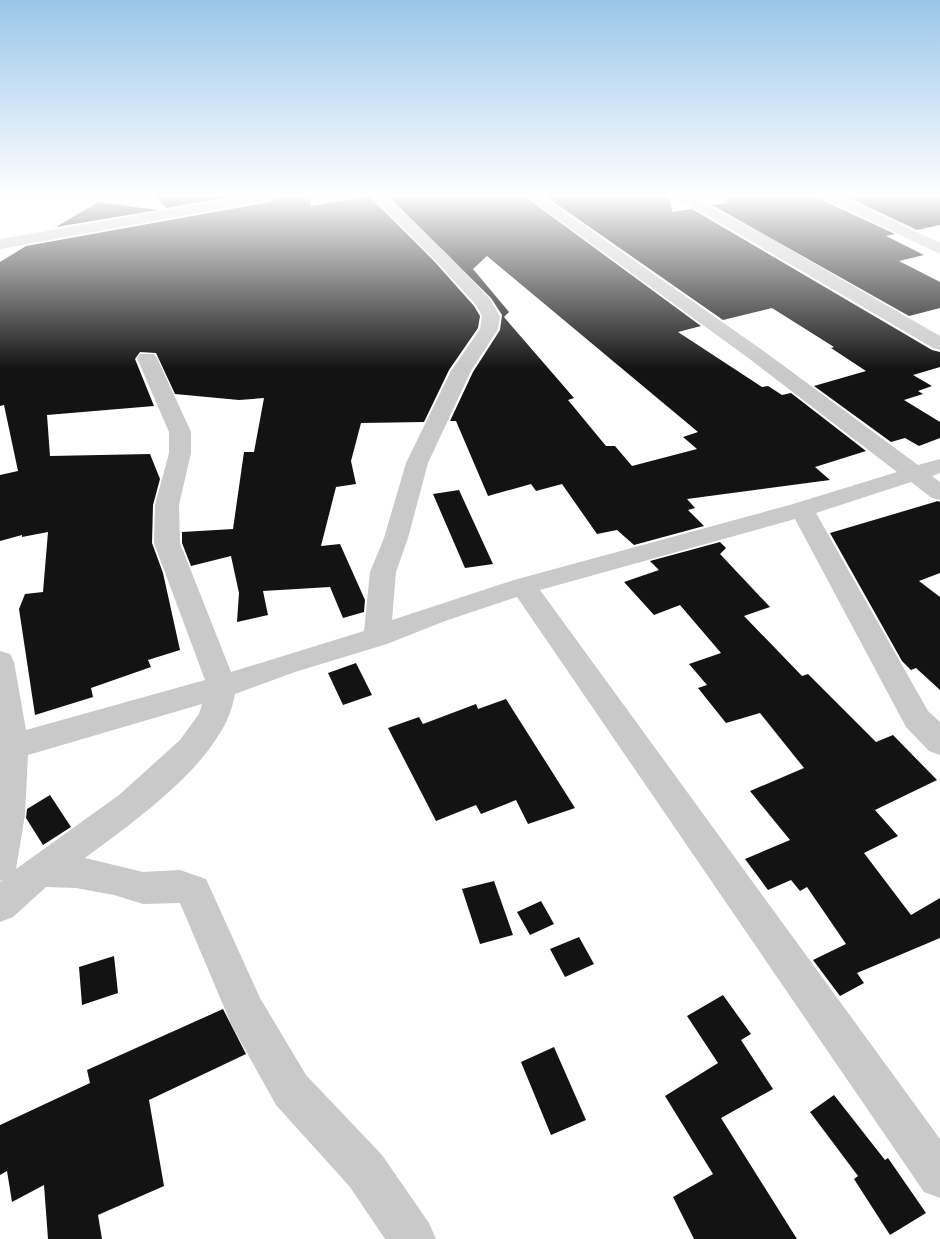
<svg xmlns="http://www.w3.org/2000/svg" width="940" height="1239" font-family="'Archivo Narrow',sans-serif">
  <rect width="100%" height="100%" fill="#fff"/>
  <!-- building -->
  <path fill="#131313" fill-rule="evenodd" d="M155,196H237L166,208Z
    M279,196H310L311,206L369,196L434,261L474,306L480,316L478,328L449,370L424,422L361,423L351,461L356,484L336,487L321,546L340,544L365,600L364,612L343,618L330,587L263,591L268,615L237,622L239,593L231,556L191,566L182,543V532L233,529L244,452H254L264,398L239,400L175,394L156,353L140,352L135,359L154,406L47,415L50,456L150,454L160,479L153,505L152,543L163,573L180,650L148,660L151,667L91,688L93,697L35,715L19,609L25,594L43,592L48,532L22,537V535L0,541V475L18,471L4,405L0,406V262L26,246L270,202Z
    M388,196H524L701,326L678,332L762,387L768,386L782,395L791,393L866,451L815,467L830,480L687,499L695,508L688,510L704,526L634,545L617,530L597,534L562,484L536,491L531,484L488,496L456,421H450L473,372L500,330L502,315L491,298ZM487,256L698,432L683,437L697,449L632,466L615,446H606L568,400L574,398L504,317L509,312L473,269Z
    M545,196H670L672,212L692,209L932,350L940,352V367L913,375L932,386L918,391L923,394L904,400L940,422V438L919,446L905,438L891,442L814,386L866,371L831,348L834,347L772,308L723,320Z
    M727,196H821L824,201L895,234L886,236L924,255L899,261L940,282V308L909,316L712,205L727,203Z
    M845,196H940V225L917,230Z
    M98,202L158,210L56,227Z
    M459,490L493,564L465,568L433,494Z
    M938,501L940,502V573L919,581L940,597V690L916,668L911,670L902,661L830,533Z
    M720,542L726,548L720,554L770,607L744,616L802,676L808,674L876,742L893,735L937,780L875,810L898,836L864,853L911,915L940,898V938L857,973L864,983L840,996L813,960L846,944L807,887L800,891L791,880L768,890L745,859L790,840L750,791L804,768L760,713L726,723L698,688L707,685L689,664L721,653L680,605L654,615L624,582L659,570L650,561Z
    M356,663L372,695L343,705L328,673Z
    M506,699L575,808L528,824L516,800L481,814L476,805L436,821L388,728L419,717L423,724L476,704L478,709Z
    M50,795L71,827L43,845L26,818L27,809Z
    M494,881L513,935L480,944L462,889Z
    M541,901L554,924L530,935L517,912Z
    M579,937L594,964L565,977L550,949Z
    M114,956L118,993L82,1005L79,967Z
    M723,995L751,1034L741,1040L773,1089L721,1118L797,1239H694L673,1197L713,1174L665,1096L718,1063L687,1016Z
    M223,1009L246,1054L149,1100L164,1186L98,1215L102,1239H48L44,1185L12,1202L7,1171L0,1175V1125L90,1083L87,1070Z
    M554,1047L586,1120L551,1135L521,1062Z
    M834,1095L885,1160L888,1158L926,1213L890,1235L854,1179L858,1176L810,1112Z"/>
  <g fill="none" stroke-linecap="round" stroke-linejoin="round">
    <!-- minor -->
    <path fill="#c9c9c9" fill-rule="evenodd" d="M247,196H277L270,200L0,249V239Z
      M371,196H386L447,254L490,299L500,316L498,329L471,371L428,463L408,538L396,572L392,620L514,580L793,504L897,472L751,360L526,196H542L765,352L918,465L940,459V473L932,476L940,482V500L932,498L911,482L816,513L928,711L940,722V755L929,751L906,727L795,519L540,590L940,1139V1198L924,1192L517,597L445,621L387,644L295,672L235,694C233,703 231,712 227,720C202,774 132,823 85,858L143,872L180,870L206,879L260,998L306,1075L382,1155L429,1223L436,1239H385L350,1187L276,1105L232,1026L180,903L143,904L114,895L76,888L46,887L13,917L0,922V882L3,880L0,881V651L10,654L14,662L26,730L205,680L154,543L155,505L169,453V432L137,358L140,354H154L157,358L191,432V453L179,505L180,543L231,672L364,631L370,572L384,538L406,463L451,371L480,329L482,316L476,305L435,260ZM202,704L199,714L180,740L119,795L16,869L25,815L28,755Z
      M674,196H691L768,237L940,336V350L933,348Z
      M823,196H841L940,243V254L825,199Z"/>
  </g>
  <!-- sky -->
  <linearGradient id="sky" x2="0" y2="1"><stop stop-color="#9ac6e9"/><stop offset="0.53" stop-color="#fff"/><stop offset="1" stop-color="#fff" stop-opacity="0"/></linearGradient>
  <rect width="940" height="369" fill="url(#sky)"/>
</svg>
